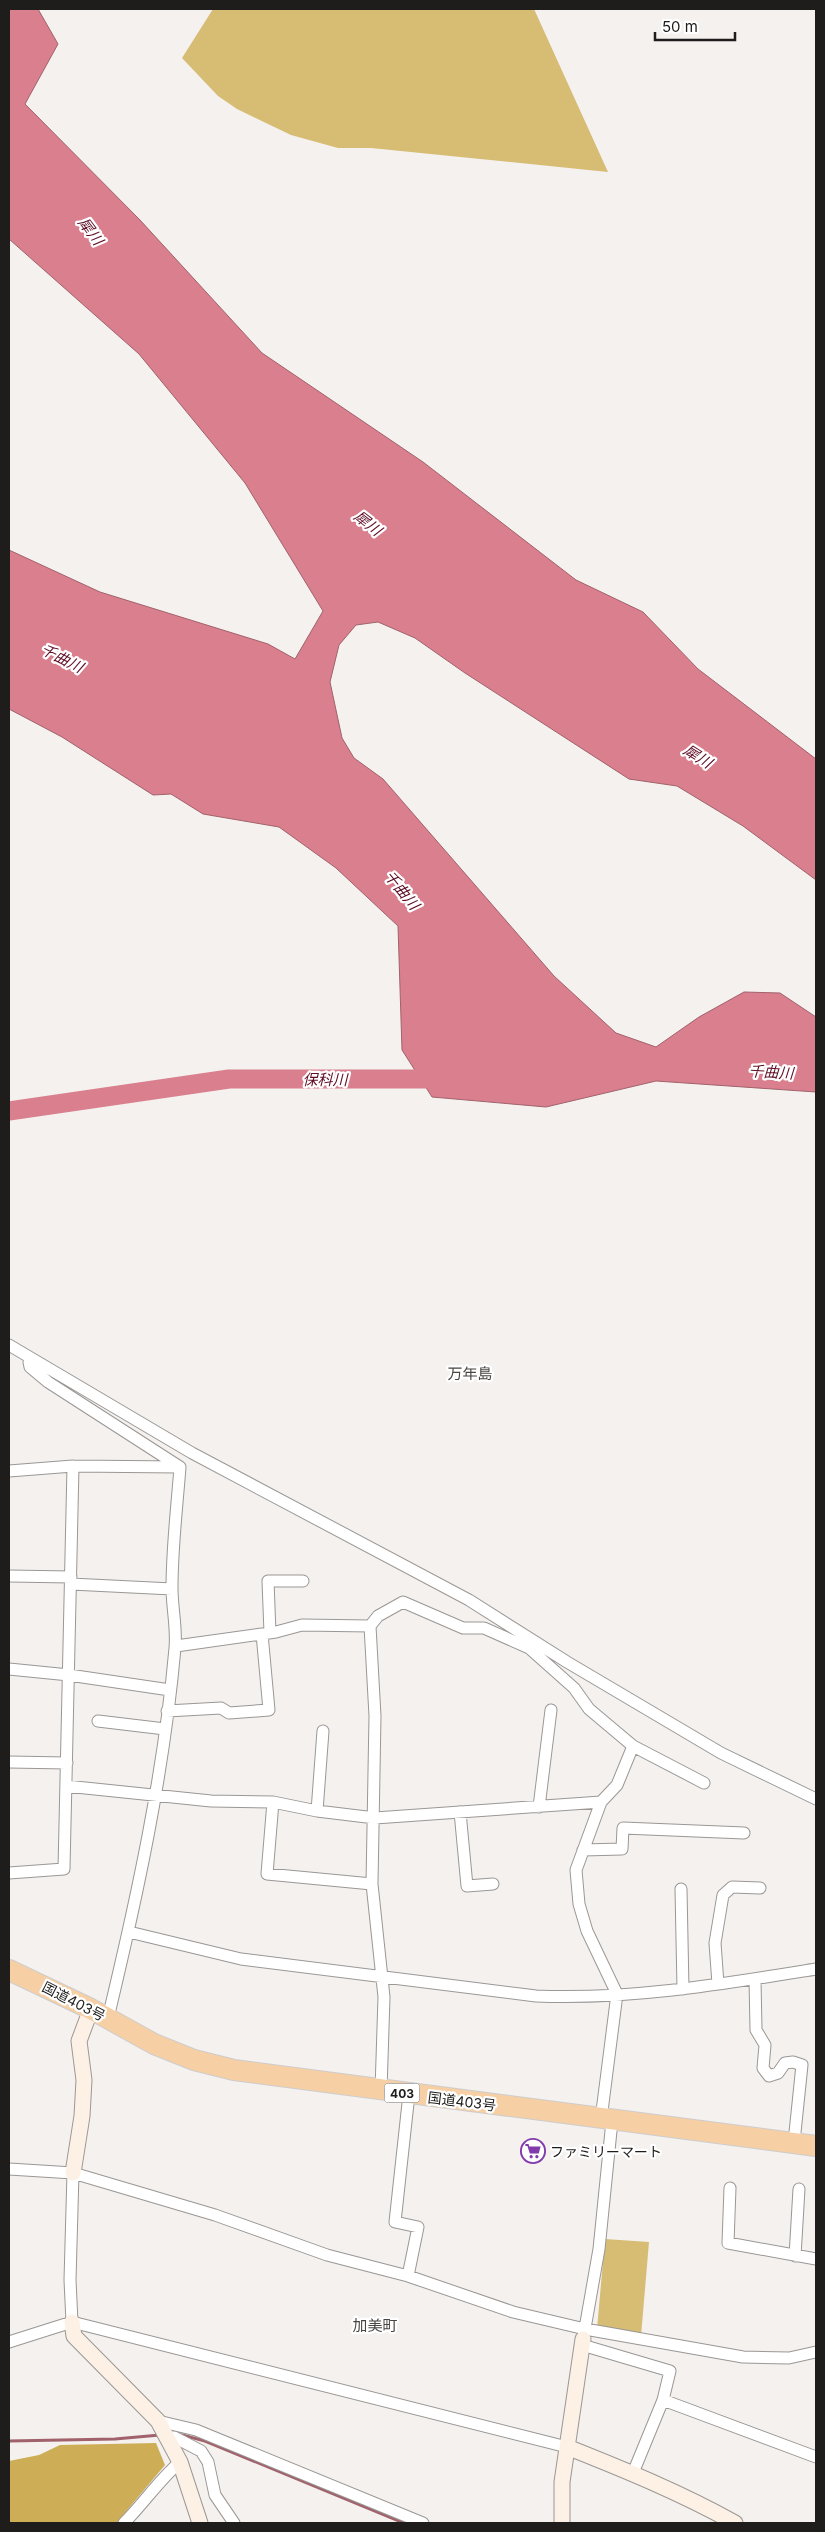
<svg xmlns="http://www.w3.org/2000/svg" width="825" height="2532" font-family="Inter,'Noto Sans JP',sans-serif">
  <rect width="100%" height="100%" fill="#f4f1ef"/>
  <!-- green -->
  <path fill="#d7bc74" d="M213,9H534L608,172L371,148H338L291,135L237,109L218,96L182,58Z
    M605,2239L649,2242L641,2336L597,2329Z"/>
  <!-- forest -->
  <path fill="#cdae57" d="M156,2443L165,2465L123,2515L121,2523H9V2461L39,2455L60,2445Z"/>
  <!-- water -->
  <path fill="#d97f8d" stroke="#a1626b" d="M9,9H38L58,44L25,104L140,220L262,353L423,462L576,580L643,612L698,669L816,759V880L743,826L677,786L629,779L465,673L415,638L378,622L356,625L339,645L330,682L342,738L354,758L383,779L554,976L616,1033L656,1047L699,1017L744,992L780,993L816,1017V1092L656,1081L546,1107L432,1097L402,1050L398,926L336,868L279,827L203,814L171,794L153,795L62,737L9,709V550L100,592L268,644L295,659L323,611L245,483L139,354L9,239Z"/>
  <g fill="none" stroke-linecap="round" stroke-linejoin="round">
    <!-- stream -->
    <path stroke="#a1626b" stroke-width="3" d="M182,2435L205,2441L404,2523
      M9,2441L115,2439L160,2435"/>
    <!-- river -->
    <path stroke="#d97f8d" stroke-width="19" d="M9,1111L229,1079H445"/>
    <defs>
      <path id="street" d="M9,1345L192,1453L469,1600L567,1662L721,1753L816,1799
        M29,1362L30,1367L48,1382L180,1467
        M9,1471L73,1466L179,1467
        M9,1576L71,1577
        M71,1584L172,1589
        M270,1633L268,1581H303
        M176,1646L276,1632L302,1625L370,1626
        M9,1669L69,1675L170,1690
        M167,1711L221,1708L229,1713L269,1710L262,1634
        M98,1721L165,1729
        M633,1746L704,1783
        M9,1762L67,1763
        M66,1786L211,1801L273,1802L317,1811L375,1818L601,1802
        M273,1802L267,1874L372,1884
        M539,1807L551,1710
        M317,1811L323,1731
        M460,1812L467,1886L493,1884
        M583,1850L622,1849L623,1828L744,1833
        M9,1873L64,1869L73,1466
        M681,1889L683,1989
        M129,1932L241,1959L536,1996C630,2000 723,1984 816,1969
        M755,1979L756,2030L765,2045L763,2068L769,2076L778,2073L785,2063L793,2062L802,2065L794,2142
        M718,1984L715,1943L723,1895L732,1887L760,1888
        M108,2018C137,1897 164,1773 175,1648C177,1629 172,1608 172,1588C172,1547 177,1507 180,1467
        M381,2090L384,1997L372,1884L375,1716L370,1626L378,1616L403,1602L463,1628H484L529,1648L574,1688L589,1709L633,1746L617,1785L601,1802L576,1870L579,1904L587,1931L617,1994L601,2119
        M9,2169L73,2173L215,2215L327,2255L408,2276L513,2312L585,2329L743,2357L789,2358L816,2352
        M730,2188L728,2243L816,2259
        M795,2256L799,2189
        M408,2276L418,2227L395,2222L409,2094
        M72,2322L70,2280L73,2173
        M584,2334L599,2249L612,2121
        M9,2342L72,2322L567,2447
        M582,2345L670,2371L663,2400
        M158,2421L196,2430L423,2523
        M167,2437H174L201,2451L208,2462L215,2495L234,2523
        M633,2473L663,2400L816,2457
        M124,2523C144,2503 159,2480 180,2462"/>
      <path id="secondary" d="M73,2173L82,2116L84,2080L79,2041L91,2009
        M72,2322L74,2336L158,2421L180,2462L200,2523
        M567,2447C625,2470 681,2493 735,2523
        M562,2523V2482L583,2339"/>
      <path id="highway" d="M9,1970L91,2009L154,2044L194,2060L234,2070L816,2146"/>
    </defs>
    <!-- street casing -->
    <use href="#street" stroke="#9a9795" stroke-width="13"/>
    <!-- secondary casing -->
    <use href="#secondary" stroke="#9a9795" stroke-width="17"/>
    <!-- highway casing -->
    <use href="#highway" stroke="#cecdcd" stroke-width="22"/>
    <!-- street -->
    <use href="#street" stroke="#fff" stroke-width="11"/>
    <!-- secondary -->
    <use href="#secondary" stroke="#fcf1e4" stroke-width="15"/>
    <!-- highway -->
    <use href="#highway" stroke="#f6cfa4" stroke-width="20"/>
  </g>
  <!-- icons -->
  <defs>
    <symbol id="supermarket-ring" viewBox="-11 -11 22 22"><circle r="9.5" fill="#fff" stroke="#823bad" stroke-width="1.5"/><path d="M-6-5.5h2.5l.6 2H6L4.5 2H-2.5L-4.4-4H-6ZM-1.5 3.2a1.3 1.3 0 1 0 .1 0ZM3 3.2a1.3 1.3 0 1 0 .1 0Z" fill="#823bad"/></symbol>
  </defs>
  <g fill-rule="evenodd">
    <use href="#supermarket-ring" x="519" y="2137" width="28" height="28"/>
  </g>
  <g text-anchor="middle" dominant-baseline="central" stroke-width="4.5" stroke-linejoin="round" paint-order="stroke">
    <!-- shield labels -->
    <rect fill="#fff" stroke="#626160" stroke-width="1" x="384.5" y="2083.5" width="35" height="19" rx="4"/>
    <g font-size="12" font-weight="bold" fill="#1e1d1c">
      <text x="402" y="2093">403</text>
    </g>
    <!-- street labels -->
    <g font-size="14" fill="#1e1d1c" stroke="#fff">
      <text transform="translate(74 2001) rotate(27)">国道403号</text>
      <text transform="translate(462 2101) rotate(7)">国道403号</text>
    </g>
    <!-- poi labels -->
    <g font-size="14" fill="#1e1d1c" stroke="#fff" text-anchor="start">
      <text x="550" y="2151">ファミリーマート</text>
    </g>
    <!-- water labels -->
    <g font-size="15" font-style="italic" fill="#5f0d26" stroke="#fff">
      <text transform="translate(91 231) rotate(53)">犀川</text>
      <text transform="translate(368 523) rotate(38)">犀川</text>
      <text transform="translate(62 658) rotate(27)">千曲川</text>
      <text transform="translate(698 756) rotate(32)">犀川</text>
      <text transform="translate(402 890) rotate(51)">千曲川</text>
      <text transform="translate(771 1072) rotate(3)">千曲川</text>
      <text x="325" y="1079">保科川</text>
    </g>
    <!-- neighbourhood labels -->
    <g font-size="15" fill="#484543" stroke="#fff">
      <text x="470" y="1373">万年島</text>
      <text x="375" y="2325">加美町</text>
    </g>
  </g>
  <!-- border -->
  <rect width="825" height="2532" fill="none" stroke="#1e1d1c" stroke-width="20"/>
  <!-- scale -->
  <path d="M655 32v8h80v-8" fill="none" stroke="#1e1d1c" stroke-width="2.5"/>
  <text x="662" y="32" font-size="15" fill="#1e1d1c" stroke="#ffffff" stroke-width="4" paint-order="stroke">50 m</text>
</svg>
